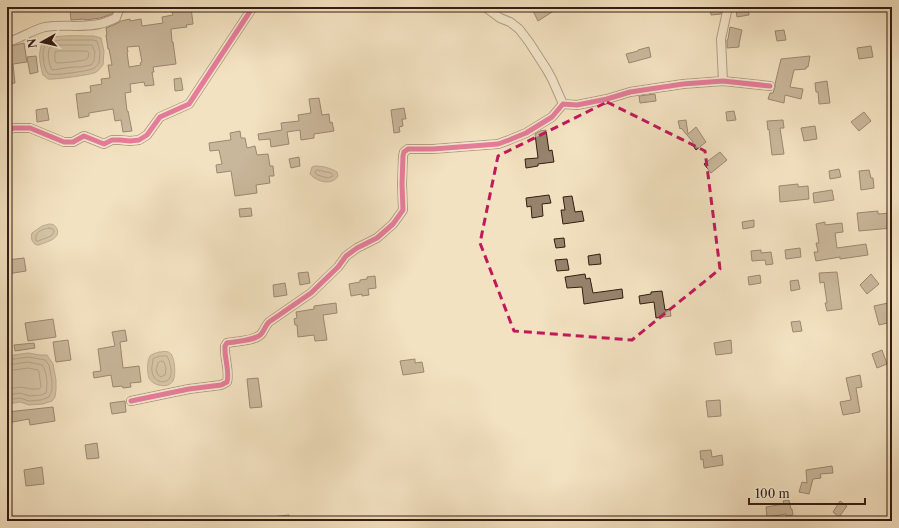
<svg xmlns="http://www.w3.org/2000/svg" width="899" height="528" font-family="'Libre Caslon Text',serif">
  <rect width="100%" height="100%" fill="#f3e2c1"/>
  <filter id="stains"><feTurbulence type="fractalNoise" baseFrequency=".005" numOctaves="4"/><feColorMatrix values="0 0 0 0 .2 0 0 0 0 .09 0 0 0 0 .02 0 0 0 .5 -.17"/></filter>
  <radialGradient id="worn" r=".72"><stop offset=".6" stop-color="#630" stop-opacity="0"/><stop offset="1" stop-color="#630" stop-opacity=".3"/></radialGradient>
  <!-- water -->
  <path fill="#b29f86" stroke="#806b58" d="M94,36L101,38L104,51L103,65C100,68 98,72 94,73C88,75 53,80 48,79C46,78 45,76 43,75C39,60 38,54 43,40C59,34 77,36 94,36Z
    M315,166C322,166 331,168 337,172L338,176C332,186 317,182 310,174L312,167Z
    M49,224C53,224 55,225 57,229C61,239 46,242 39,245C33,246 30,238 32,233L42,226Z
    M159,352C162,352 168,350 171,354C175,359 176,375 173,381C168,389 153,386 149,378C147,372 147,361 150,356C152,354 156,353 159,352Z
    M28,353L40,355H47L53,364L56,380V390L55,397L52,401L43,404L29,405L20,402L7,404V356Z"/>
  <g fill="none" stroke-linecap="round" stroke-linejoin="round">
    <!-- shore -->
    <path stroke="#735e4c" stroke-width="1" d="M61,40H93L97,41L100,52L99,63C97,66 95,68 92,69C88,71 53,76 49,74C44,72 43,56 43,51C44,48 45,45 47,43Z
      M61,45H92L95,52L94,61L91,65L81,67H73L52,70C49,65 46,50 51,46C53,45 58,45 61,45Z
      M56,51H87L89,53C88,54 89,58 87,59C85,61 61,63 57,63L55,61V53Z
      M317,170L331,173L333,176L328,178L317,175L315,172Z
      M49,228L53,229L54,232L51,236L38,241H36C34,232 42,229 49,228Z
      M160,356H167C170,361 174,376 168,380C161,385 153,379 152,372C151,368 153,363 153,359Z
      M7,360L28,357L45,360L49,365L52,381V390L49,397L41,400L29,401L20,398L7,400
      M161,361L164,362L166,368L165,375L161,377L158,375L156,370L158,363Z
      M7,365L28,362L42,365C47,371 48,386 46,393L41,395L30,396L20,393L7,395
      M7,371L28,368L38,370L39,372L41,387L39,389H31L21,387L7,389"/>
  </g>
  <!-- building -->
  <path fill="#97836d" stroke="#341c13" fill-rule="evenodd" d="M81,7L82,10L100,8V7H112L113,11L112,14L100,18L85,20L84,19L71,20L70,9Z
    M179,7H191L193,24L186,25L187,27L171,29L172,42H173L176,64L153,67L154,72H152L154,85L145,86L144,82L130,84L131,92L125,93L127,111H128L132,131L123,132L121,120L115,121L113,109L89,113V116L79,118L76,94L91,92L90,86L102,84L101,79L110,78L108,65H112L109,49H108L106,35H107L106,28L118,23L121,21L130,19V21L141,19L142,26L163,23L162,17L173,15L172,12L180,11ZM139,46L142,62L140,63L141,65L129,67L127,52H128L127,47Z
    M531,7H560L538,21Z
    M710,7H722L721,14L711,15Z
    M748,8L749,15L737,17L736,10Z
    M730,27L742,30L739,44V47L727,48V40L728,39Z
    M784,30L786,40L777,41L775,31Z
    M24,43L27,62L13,64L15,83L7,84V47Z
    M871,46L873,57L859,59L857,48Z
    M649,47L651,57L629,63L626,54L638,51V50Z
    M36,56L38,72L30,74L27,57Z
    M810,56L808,67H806V69L794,70L790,87L803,89L801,99L785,95L784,103L768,99L770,93H773L775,87V84L781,59Z
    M181,78L183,90L175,91L174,79Z
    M827,81L830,103L819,104L818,92H816L815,83Z
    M655,94L656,101L640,103L639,96Z
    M319,98L322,115L329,114L330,123L332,122L334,131L314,134V138L301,140L300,130L287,132L289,144L271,147L270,139L259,140L258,134L282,130L281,123L299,121L298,115L311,113L309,99Z
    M47,108L49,120L37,122L36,110Z
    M404,108L406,119H402L403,126L399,127L400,132L394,133L391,110Z
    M734,111L736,120L727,121L726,112Z
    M864,112L871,121L859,131L851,122Z
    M686,120L688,134L696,127L706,142L696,150L692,144L693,142L681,128L680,129L678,121Z
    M783,120L784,128H780L784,154L772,155L769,129L768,130L767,121Z
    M815,126L817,139L804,141L801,128Z
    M546,130L549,151L552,150L554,162L538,164V166L526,168L525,159L538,158L535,134L540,131Z
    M240,131L241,138H245L247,148L255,146L257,155L268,154L270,166H273L274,176H269L270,183L256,185L257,193L235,196L231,171L217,173L216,165L222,164L219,150L210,151L209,143L230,140H231L230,133Z
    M720,152L727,160L711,173L704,164Z
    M299,157L300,166L291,168L289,159Z
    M839,169L841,177L830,179L829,171Z
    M869,170L871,178H873L874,188L861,190L859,171Z
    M798,184V187L808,186L809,199L780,202L779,186Z
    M832,190L834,200L814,203L813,193Z
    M549,195L551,203L542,204L543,216L532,218L531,206L527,207L526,198Z
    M572,196L575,212L582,211L584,221L563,224L561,210H565L563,197Z
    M251,208L252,216L240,217L239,209Z
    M878,211V214L892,213V228L859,231L857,213Z
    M754,220V227L743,229L742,222Z
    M825,222V225L842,223L843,232L835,233L837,248L866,244L868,255L840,259V257L816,261L814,252H818L816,243H819L816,224Z
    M564,238L565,247L556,248L554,239Z
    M800,248L801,257L786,259L785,250Z
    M761,250V253L771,252L773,264L766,265L765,260L752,261L751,251Z
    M600,254L601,264L589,265L588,256Z
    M24,258L26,271L7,274V260Z
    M567,259L569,270L557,271L555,260Z
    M308,272L310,283L300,285L298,273Z
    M837,272L842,309L827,311L825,303H827L824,282L820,283L819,273Z
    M585,274L586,279L590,278L593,293L622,289L623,298L584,304L582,287L567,288L565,277Z
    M871,274L879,284L867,294L860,285Z
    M760,275L761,283L749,285L748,277Z
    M375,276L376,288L368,289L369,295L362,296V294L351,296L349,284L360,282V280L367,279V277Z
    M798,280L800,289L791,291L790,281Z
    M285,283L287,295L274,297L273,285Z
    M662,291L665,310L670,309L671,316L656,318L654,302L640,304L639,296L651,294V292Z
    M336,303L337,313L323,315L327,340L315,341L314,335L298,337L297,325H295L294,319L297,318L296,312L314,309V306Z
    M888,303L892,322L879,325L874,306Z
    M53,319L56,337L28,341L25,323Z
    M800,321L802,331L793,332L791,322Z
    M125,330L127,341L120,342L123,368L139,366L141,382L130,383L131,387L123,388L122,386L113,387L111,375L94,378L93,372L101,371L98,349L115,346L112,332Z
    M68,340L71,360L56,362L53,342Z
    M731,340L732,353L716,355L714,343Z
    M34,343L35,348L15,351L14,345Z
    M882,350L887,364L877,368L872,354Z
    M415,359V363L422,362L424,372L403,375L400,361Z
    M860,375L862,387L856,388L860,412L843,415L840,402L851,400L846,378Z
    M258,378L262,407L250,408L247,379Z
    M720,400L721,416L708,417L706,401Z
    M125,401L126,412L112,414L110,403Z
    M53,407L55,421L30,425L29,419L7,423V412Z
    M97,443L99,458L87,459L85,445Z
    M711,450L712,457L722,455L723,465L704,468L703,459L701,460L700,451Z
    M832,466L833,473L820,474L821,478L813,479L809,494L799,492L802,482L807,483L806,470Z
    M42,467L44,484L26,486L24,470Z
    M789,500L791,509H792L793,515L786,516V514L767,517L766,507L784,504L783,501Z
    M840,501L847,506L839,517L833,512Z
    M289,515L290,521H272L271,517Z"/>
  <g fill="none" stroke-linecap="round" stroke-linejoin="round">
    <defs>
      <path id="minor" d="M485,7L500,18L510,22L519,29L529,42L547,70L552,79L563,104
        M7,42C20,39 32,30 45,27C63,24 81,28 99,24C105,23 111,20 116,18L120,7
        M723,81L721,39L728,7
        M7,130L14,128H30L64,142H73L84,136L104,144L112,140H120L130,141L139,140L147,135L160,117L189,104L253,7
        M131,401L189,389L221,385L227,382C230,371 224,358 225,346L227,343C236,341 257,341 262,333C264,330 266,325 269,322L311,293L338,267L346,256L357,248L377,238L393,224L403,210L402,184L403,156L404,152L408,149H433L498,144L509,140L526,133L552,117L563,104L577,105L607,99L630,92L683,84L723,81L770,86"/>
    </defs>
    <!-- minor casing -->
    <use href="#minor" stroke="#644e3e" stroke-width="10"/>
    <!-- minor -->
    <use href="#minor" stroke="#f7ecd7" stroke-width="8"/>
    <defs>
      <path id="cycleway" d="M7,130L14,128H30L64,142H73L84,136L104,144L112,140H120L130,141L139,140L147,135L160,117L189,104L253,7
        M131,401L189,389L221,385L227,382C230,371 224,358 225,346L227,343C236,341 257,341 262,333C264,330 266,325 269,322L311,293L338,267L346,256L357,248L377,238L393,224L403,210L402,184L403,156L404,152L408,149H433L498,144L509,140L526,133L552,117L563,104L577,105L607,99L630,92L683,84L723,81L770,86"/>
    </defs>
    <!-- cycleway casing -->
    <use href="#cycleway" stroke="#f7ecd7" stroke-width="8"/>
    <!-- cycleway -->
    <use href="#cycleway" stroke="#d6006c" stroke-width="5"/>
  </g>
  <!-- marked area -->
  <path d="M0 0H899V528H0ZM607,102L705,151L720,269L632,340L514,331L480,243L498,156Z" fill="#f3e2c1" fill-opacity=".55" fill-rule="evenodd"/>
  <path fill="none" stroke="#c2185b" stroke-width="3" stroke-dasharray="8 5" stroke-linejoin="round" d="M607,102L705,151L720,269L632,340L514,331L480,243L498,156Z"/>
  <!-- margin -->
  <rect width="899" height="528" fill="none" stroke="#f3e2c1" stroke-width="24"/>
  <rect x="8" y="8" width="883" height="512" fill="none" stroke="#341c13" stroke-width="2"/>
  <rect x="12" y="12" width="875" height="504" fill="none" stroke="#341c13"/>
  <!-- north arrow -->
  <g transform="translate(42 42) rotate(262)" stroke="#f7ecd7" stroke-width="3" paint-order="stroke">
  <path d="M0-3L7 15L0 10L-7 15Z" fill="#341c13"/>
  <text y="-6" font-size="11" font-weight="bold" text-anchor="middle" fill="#341c13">N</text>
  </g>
  <!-- scale -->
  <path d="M749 498v6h116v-6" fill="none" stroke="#341c13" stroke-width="2"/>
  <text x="755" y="498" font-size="12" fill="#341c13" stroke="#f7ecd7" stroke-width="3" paint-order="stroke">100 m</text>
  <rect width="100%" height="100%" filter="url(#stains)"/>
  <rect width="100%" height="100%" fill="url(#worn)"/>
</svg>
